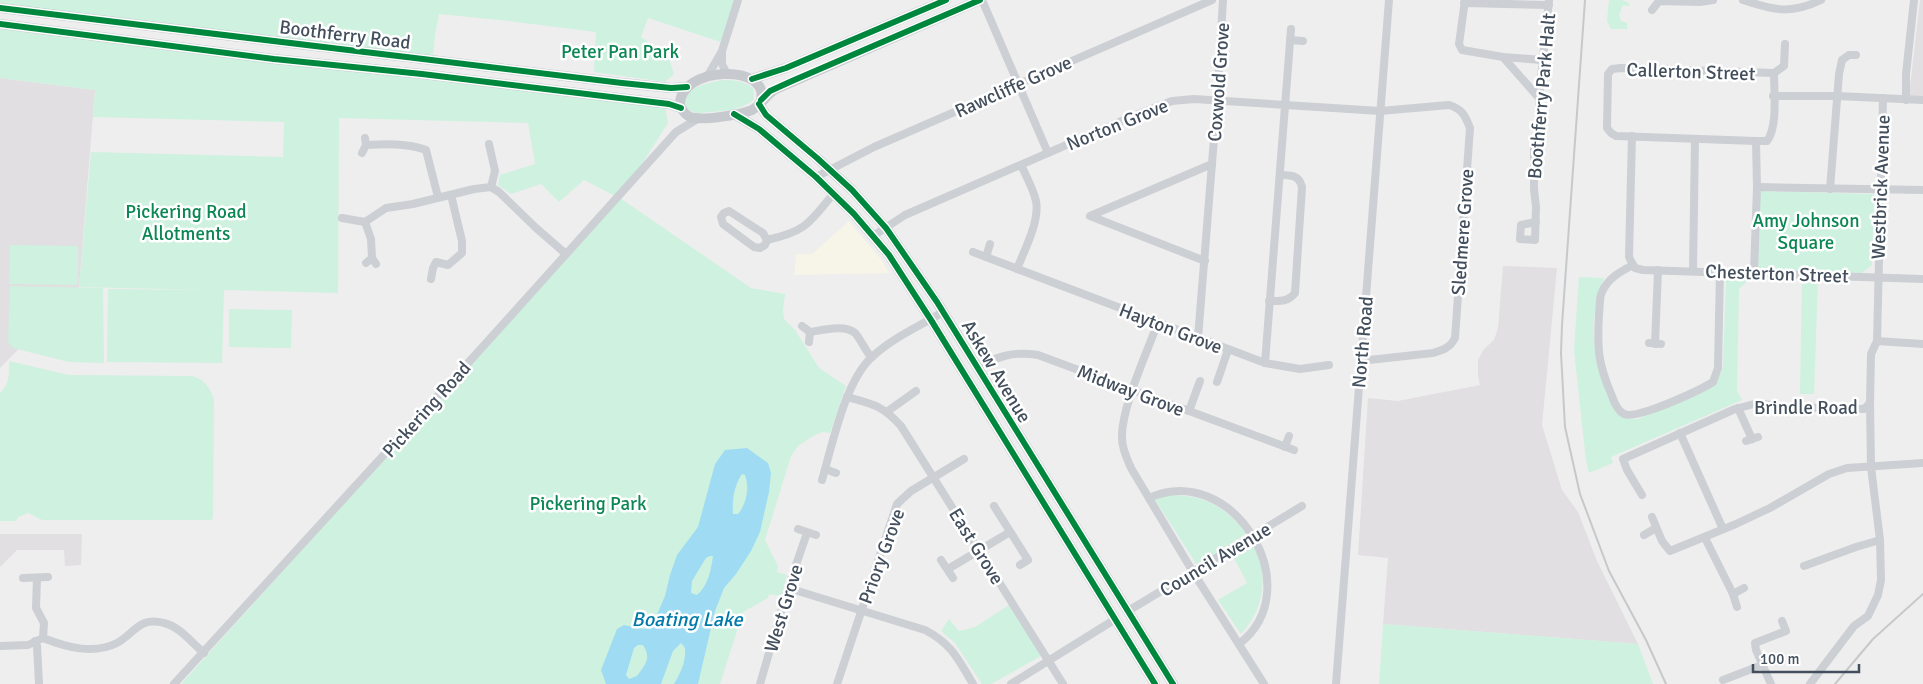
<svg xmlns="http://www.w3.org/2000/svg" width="1923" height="684" viewBox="0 0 1923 684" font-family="Signika,sans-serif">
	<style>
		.commercial { fill: #f7f4e8 }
		.education { fill: #e1dfe1 }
		.green { fill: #cff1df }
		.water { fill: #9fdcf4; fill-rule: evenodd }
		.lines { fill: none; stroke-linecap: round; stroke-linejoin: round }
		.minor { stroke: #cccfd3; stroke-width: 8 }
		.major { stroke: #c6cacf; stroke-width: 10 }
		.rail { stroke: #c6c8ca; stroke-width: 2 }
		.cycleway-casing { stroke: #fff; stroke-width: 9 }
		.cycleway { stroke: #00873e; stroke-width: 6 }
		.labels { text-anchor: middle; stroke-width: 5; stroke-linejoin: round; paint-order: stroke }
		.street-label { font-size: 19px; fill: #434f5d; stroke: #fff }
		.park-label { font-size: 19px; fill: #0b8753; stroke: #fff }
		.water-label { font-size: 20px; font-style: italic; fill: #017aab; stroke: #fff }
	</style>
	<rect width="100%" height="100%" fill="#efeeee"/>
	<polygon class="commercial" points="849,221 881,259 889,273 794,275 796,254 812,254"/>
	<g class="education">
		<polygon points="1920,0 1923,0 1923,97 1909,96"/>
		<polygon points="0,78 95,90 79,287 0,368"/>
		<polygon points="1503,266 1557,268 1542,425 1562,490 1578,512 1597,561 1638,644 1383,624 1388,558 1358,555 1368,398 1398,401 1480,385 1478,376 1478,360 1484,349 1494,340 1498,328"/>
		<polygon points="0,534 82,534 81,565 65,566 64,550 17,550 0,567"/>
	</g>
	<g class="green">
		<polygon points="0,0 736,0 724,43 648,18 641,37 668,56 674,74 665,82 594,72 596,32 499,20 439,14 435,35 433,57 0,4"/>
		<polygon points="1609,0 1622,0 1629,3 1629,6 1623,5 1619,15 1621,21 1627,23 1627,29 1611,29 1607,21"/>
		<polygon points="0,29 665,108 668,123 620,198 751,288 785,294 783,310 784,319 795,330 819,368 846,386 830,433 822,432 813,436 798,446 791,456 765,540 778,566 777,572 787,575 781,596 769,594 768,598 743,612 720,684 181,684 619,198 584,180 559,202 541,184 511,194 498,185 500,175 535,164 528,123 339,118 338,293 224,290 222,363 107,362 108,289 205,290 79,287 91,152 283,157 284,122 93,117 95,90 0,78"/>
		<path d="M723 80C734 80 744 81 753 88L754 99C741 112 716 111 698 113 685 112 681 100 691 91 700 84 712 82 723 80Z"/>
		<polygon points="1762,191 1874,194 1872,265 1862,273 1801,271 1761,271 1757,267 1760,193"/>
		<polygon points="10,245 78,246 78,285 9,284"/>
		<path d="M1579 277 1604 278C1588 314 1592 360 1608 395 1611 401 1613 409 1617 413 1622 419 1631 419 1638 419L1715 384 1721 373 1723 366 1726 281 1729 277 1749 279 1739 289 1737 391 1742 400 1611 457 1613 463 1589 473 1586 461 1574 350Z"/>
		<polygon points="1802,279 1818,280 1814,394 1800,394"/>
		<polygon points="10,286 103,288 104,363 69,362 13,348 8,342"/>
		<polygon points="229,309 292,310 291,348 229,347"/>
		<path d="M9 361 69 375 192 376C205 379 210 388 214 400L213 517 212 520H42L28 513 18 517 16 521H0V393C10 383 9 374 9 361Z"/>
		<path d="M1173 495C1209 496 1224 508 1247 533L1197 565 1154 498Z"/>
		<path d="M1255 544C1268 577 1265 608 1241 634L1218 600 1247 583 1234 558Z"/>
		<polygon points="1009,605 1041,656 991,684 982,684 955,643 941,631 949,619 959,631 975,627"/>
		<polygon points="1383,624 1638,644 1653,684 1379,684"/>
	</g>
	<path class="water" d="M747 448 768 463 771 473 769 492 760 532 751 551 736 574 724 588 715 611 698 684H674C681 672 686 662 685 648L681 643 673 651 661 684H606L601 670 617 629 624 625 644 629 652 626 665 596 670 575 677 555 698 527 715 464 725 450ZM742 474 745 475C750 488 746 505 738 514H733C732 500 734 486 742 474ZM710 556H713C711 570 708 586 697 595L691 593 692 581 706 558ZM638 645H643C652 659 645 665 637 676L629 679 626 675 634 648Z"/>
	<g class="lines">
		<g class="minor">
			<polyline points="982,0 1048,153"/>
			<polyline points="1465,0 1459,44 1462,50 1503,57 1542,60"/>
			<path d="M1743 0C1773 10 1790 15 1821 0"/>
			<polyline points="1464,3 1549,5"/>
			<polyline points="1652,10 1659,1 1700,2 1713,0"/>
			<polyline points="1290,40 1303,41"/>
			<polyline points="722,53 722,64 727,74"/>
			<polyline points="1503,57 1539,98"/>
			<polyline points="707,77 722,51 738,0"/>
			<polyline points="1773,96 1837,96 1923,100"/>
			<polyline points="1906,100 1906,74 1914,0"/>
			<polyline points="1632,136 1629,257 1633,265"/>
			<polyline points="1756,141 1616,136 1611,133 1607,128 1608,74 1612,69 1621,68 1774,73 1784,66 1785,44"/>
			<polyline points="489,144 495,171 491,187"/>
			<path d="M366 145C386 144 407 143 426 150L438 197"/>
			<polyline points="362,153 366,145 365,138"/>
			<polyline points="816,177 874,147 1212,0"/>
			<path d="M1757 187 1756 141H1767C1778 127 1774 91 1774 73"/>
			<polyline points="1830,189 1839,74 1842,60 1849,55 1856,55"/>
			<polygon points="729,211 763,233 767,240 765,245 760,248 754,247 723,224 721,217 724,213"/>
			<polyline points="342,218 365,222 386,208 413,204 474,189 491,187 499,192 535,227 566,254"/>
			<polyline points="365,222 371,239 372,258"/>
			<polyline points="1536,222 1521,225 1520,239 1535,240 1536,207 1534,189 1534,146 1540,136 1539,98 1549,0"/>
			<path d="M873 236 905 215 1133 116 1172 101 1194 99 1380 111 1449 105C1462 109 1465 115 1470 128L1455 338C1450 348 1443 350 1433 353L1360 361"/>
			<path d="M767 240C807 231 809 223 834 193"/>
			<polyline points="973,252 1265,363 1300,369 1329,365"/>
			<polyline points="986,257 990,244"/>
			<polyline points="1205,261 1090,216 1212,164"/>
			<polyline points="366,263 372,258 376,264"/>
			<path d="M1633 265C1620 272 1608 278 1602 292 1599 298 1600 307 1599 314 1597 349 1598 364 1612 396 1614 402 1618 411 1624 414 1637 420 1700 390 1713 382L1718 368 1720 271"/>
			<polyline points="1633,265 1635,268 1643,270 1923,279"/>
			<path d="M1017 269C1024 251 1040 221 1036 201 1033 188 1026 176 1021 165"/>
			<polyline points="1693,271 1695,139"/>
			<polyline points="1754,272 1757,187 1923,190"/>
			<polyline points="431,279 433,268 436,262 448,265 462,253 462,241 451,195"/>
			<path d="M1269 301C1280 301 1288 302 1295 293L1302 187C1299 175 1291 175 1280 175"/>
			<path d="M1158 322C1147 353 1121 408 1122 438 1122 449 1127 459 1131 468L1193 572 1264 684"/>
			<polyline points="802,326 810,332 809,342"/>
			<path d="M810 332C823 330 845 324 855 333 860 338 865 350 871 357"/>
			<polyline points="1198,338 1217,101 1223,0"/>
			<polyline points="1877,341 1923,344"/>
			<polyline points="1649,343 1661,344"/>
			<polyline points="1655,344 1658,270"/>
			<polyline points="1265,363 1291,29"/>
			<path d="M977 368C997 356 1015 351 1038 355L1294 450"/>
			<polyline points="1217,382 1228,350"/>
			<path d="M847 397C873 404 882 405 901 426L1063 684"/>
			<polyline points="1738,408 1752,439"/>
			<polyline points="888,411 916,391"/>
			<polyline points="1189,411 1200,381"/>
			<polyline points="1680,433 1723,529"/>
			<polyline points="1746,441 1758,437"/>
			<polyline points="1285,447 1289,436"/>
			<polyline points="825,469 836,473"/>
			<path d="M822 480C832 446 845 381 872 357 892 338 920 326 943 312"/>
			<polyline points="1642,495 1627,470 1623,459 1735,409 1758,403 1783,407 1864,409 1870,403 1871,354 1877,341 1883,98"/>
			<path d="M1149 498C1233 460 1311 589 1239 644"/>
			<polyline points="994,506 1028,560 1020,565"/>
			<polyline points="1652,517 1662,541 1670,551 1736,524 1770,508 1829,474 1847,468 1923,463"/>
			<polyline points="798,529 816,535"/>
			<polyline points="1644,535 1656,528"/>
			<polyline points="1705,538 1733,594 1737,607"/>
			<polyline points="941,560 953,578"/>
			<polyline points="1804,566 1856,547 1880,540"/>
			<polyline points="948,569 1010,532"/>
			<polyline points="23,578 48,577"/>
			<polyline points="37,578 36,608 44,623 43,638"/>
			<path d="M788 588 925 630C952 644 958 659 973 684"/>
			<polyline points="1733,594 1744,588"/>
			<polyline points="1128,611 1302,506"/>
			<polyline points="35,641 37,646 39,684"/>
			<path d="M0 646 28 645 43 638C66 647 93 655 117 643 134 634 139 616 164 623 179 626 192 643 204 653"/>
			<polyline points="1723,680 1762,665"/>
			<polyline points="174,684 478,352 676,132 699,118"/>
			<polyline points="760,684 788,588 807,533"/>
			<polyline points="837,684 897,504 911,491 964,459"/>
			<polyline points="1011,684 1114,620"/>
			<polyline points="1336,684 1389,0"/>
			<polyline points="1771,684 1756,650 1755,643 1786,631 1782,621"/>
			<polyline points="1810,684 1854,626 1868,616 1878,595 1881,580 1880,540 1871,467 1870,403"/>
		</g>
		<g class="major">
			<polyline points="0,8 622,83 671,88 687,87"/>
			<polyline points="0,24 274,59 422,74 669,104 681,108"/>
			<polyline points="752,79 786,68 946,0"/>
			<path d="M761 100C770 63 679 66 680 105 682 110 684 114 690 117 701 121 741 115 752 110 762 105 766 94 776 89L980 0"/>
			<polyline points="759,104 766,115 817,158 852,190 886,228 937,302 1173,684"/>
			<polyline points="734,114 759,129 816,177 854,214 889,255 931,320 1155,684"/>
		</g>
		<g class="rail">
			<polyline points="1585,0 1562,325 1561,353 1565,427 1580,494 1609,571 1646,640 1666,684"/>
			<polyline points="1835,684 1873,639 1923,594"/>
		</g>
		<defs>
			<g id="cycleway">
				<polyline points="0,8 622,83 671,88 687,87"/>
				<polyline points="0,24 274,59 422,74 669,104 681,108"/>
				<polyline points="752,79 786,68 946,0"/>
				<polyline points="761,100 770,91 792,81 980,0"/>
				<polyline points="759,104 766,115 817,158 852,190 886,228 937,302 1173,684"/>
				<polyline points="734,114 759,129 816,177 854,214 889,255 931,320 1155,684"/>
			</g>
		</defs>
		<use href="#cycleway" class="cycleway-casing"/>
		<use href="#cycleway" class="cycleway"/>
	</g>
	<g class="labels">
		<g class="street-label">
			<text transform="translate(345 34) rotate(7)" y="7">Boothferry Road</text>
			<text transform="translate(1691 71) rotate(2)" y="7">Callerton Street</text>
			<text transform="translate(1218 82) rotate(-86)" y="7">Coxwold Grove</text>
			<text transform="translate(1013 86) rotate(-24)" y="7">Rawcliffe Grove</text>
			<text transform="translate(1541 96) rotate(-85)" y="7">Boothferry Park Halt</text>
			<text transform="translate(1117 124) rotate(-22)" y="7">Norton Grove</text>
			<text transform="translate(1880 187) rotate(-88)" y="7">Westbrick Avenue</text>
			<text transform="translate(1462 232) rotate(-86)" y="7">Sledmere Grove</text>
			<text transform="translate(1777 273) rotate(2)" y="7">Chesterton Street</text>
			<text transform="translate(1171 328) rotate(21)" y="7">Hayton Grove</text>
			<text transform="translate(1362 342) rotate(-85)" y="7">North Road</text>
			<text transform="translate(997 371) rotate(59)" y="7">Askew Avenue</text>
			<text transform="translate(1131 390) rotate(21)" y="7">Midway Grove</text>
			<text x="1806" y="414">Brindle Road</text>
			<text transform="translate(426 409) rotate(-48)" y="7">Pickering Road</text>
			<text transform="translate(977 546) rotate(58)" y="7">East Grove</text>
			<text transform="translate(881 556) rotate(-70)" y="7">Priory Grove</text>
			<text transform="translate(1215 559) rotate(-31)" y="7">Council Avenue</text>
			<text transform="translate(783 608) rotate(-73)" y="7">West Grove</text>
		</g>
		<g class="park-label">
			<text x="620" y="58">Peter Pan Park</text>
			<text x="186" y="218">Pickering Road<tspan x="186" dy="22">Allotments</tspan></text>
			<text x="1806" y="227">Amy Johnson<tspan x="1806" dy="22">Square</tspan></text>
			<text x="588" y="510">Pickering Park</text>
		</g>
		<g class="water-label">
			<text x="687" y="626">Boating Lake</text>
		</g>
	</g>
	<path d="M1753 664v8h106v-8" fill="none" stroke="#434f5d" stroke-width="2.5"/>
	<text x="1760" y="664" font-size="15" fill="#434f5d" stroke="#ffffff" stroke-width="4" paint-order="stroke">100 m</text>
</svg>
